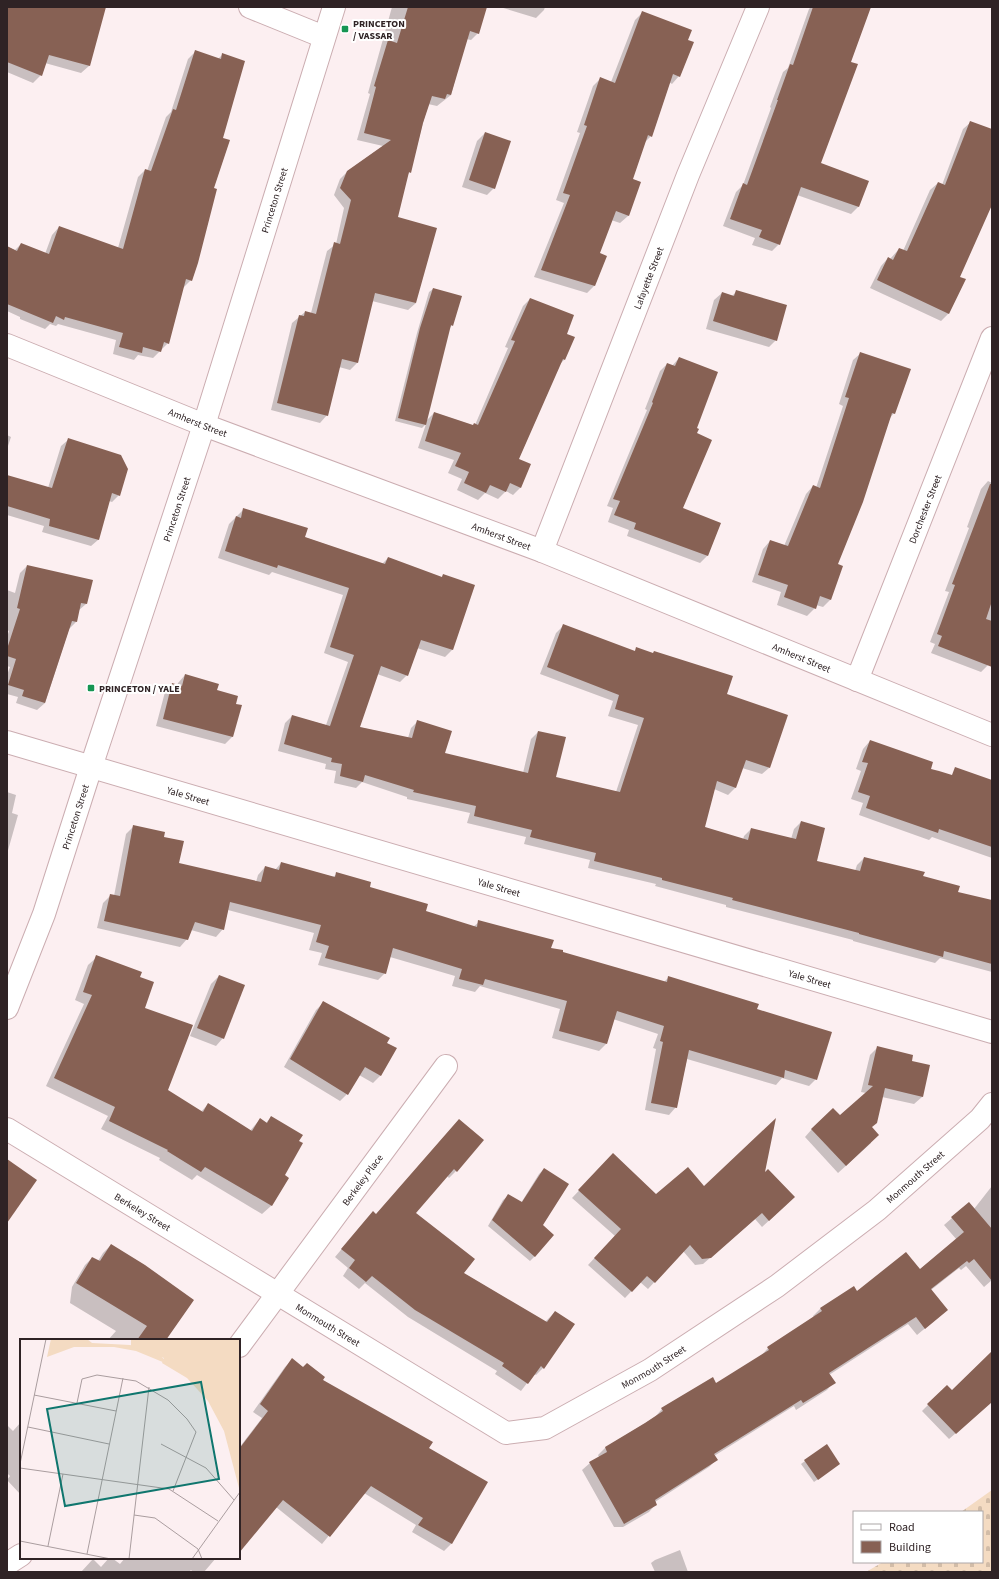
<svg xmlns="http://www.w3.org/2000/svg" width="999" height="1579" viewBox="0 0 999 1579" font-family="'Source Sans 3',sans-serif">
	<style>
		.cemetery { fill: url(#cemetery-stones) }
		.shadow { fill: #0003 }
		.building { fill: #876154 }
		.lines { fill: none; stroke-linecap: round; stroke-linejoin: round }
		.street-casing { stroke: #cbadb1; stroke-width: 24 }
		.street { stroke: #fff; stroke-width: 22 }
		.poi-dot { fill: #169553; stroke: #fff; stroke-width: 1.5 }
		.labels { text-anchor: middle; stroke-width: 4; stroke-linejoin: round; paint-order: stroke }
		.poi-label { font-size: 10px; font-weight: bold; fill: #2f2325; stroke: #fff; text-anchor: start }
		.street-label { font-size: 10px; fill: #2f2325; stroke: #fff }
		.inset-road { fill: none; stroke: #aa9d9f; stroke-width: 1 }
		.view { fill: #0f766e; fill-opacity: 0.15; stroke: #0f766e; stroke-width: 2 }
		.inset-edge { fill: none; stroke: #2f2325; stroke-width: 2 }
	</style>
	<defs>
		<pattern id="cemetery-stones" width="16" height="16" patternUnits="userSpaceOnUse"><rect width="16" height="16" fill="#f4dbc2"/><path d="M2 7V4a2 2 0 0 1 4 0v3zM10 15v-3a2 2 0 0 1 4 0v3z" fill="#d2bca7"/></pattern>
	</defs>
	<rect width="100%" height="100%" fill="#fceff1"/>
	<polygon class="cemetery" points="992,1490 992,1572 866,1572 883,1562 982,1562 982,1512 961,1512"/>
	<g class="shadow">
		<polygon points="7,7 104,8 89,66 81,73 45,63 41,75 33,83 7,72"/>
		<polygon points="392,7 486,7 478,33 471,40 466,39 451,95 437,106 428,104 410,172 407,175 397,218 416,303 408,310 372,301 357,363 350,370 339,367 327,415 320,423 271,410 292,323 305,312 311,313 327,251 336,244 344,208 334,195 340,179 348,171 383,146 357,140 370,94 368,93"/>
		<polygon points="500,7 545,7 544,10 536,18"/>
		<polygon points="811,7 869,7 850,63 820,164 867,181 858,207 851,214 797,195 779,244 772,251 752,245 755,238 723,226 736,192 743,185 771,108 770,107 783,72 788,68 809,9"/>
		<polygon points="642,13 679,76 672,84 669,82 651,136 645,142 632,179 640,182 628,216 620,223 611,220 598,254 594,286 587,293 534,277 564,203 556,200 580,133 577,132 593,86 600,79 611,82 635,20"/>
		<polygon points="195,52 218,59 222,55 221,138 213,189 191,280 183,288 168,343 153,358 138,355 134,360 113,354 116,340 58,324 56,326 50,324 45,329 20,319 20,317 7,311 7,247 15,250 21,244 45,254 52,235 59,227 118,248 138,177 145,170 147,171 166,117 171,112 188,59"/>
		<polygon points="971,122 992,130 992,202 958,277 964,280 948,314 941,321 870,288 881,266 888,258 890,259 899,249 903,251 930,190 938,183 942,185 963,129"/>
		<polygon points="485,133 494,188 487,195 462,187 477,141"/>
		<polygon points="433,289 452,325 449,329 426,421 434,413 473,426 475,425 508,348 505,347 523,306 530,299 566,335 573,338 564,360 560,364 518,460 530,465 520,488 513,495 506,491 498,499 485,493 478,500 457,490 462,479 448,473 454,460 418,448 426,424 422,428 395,421 417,333 429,292"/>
		<polygon points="737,291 776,340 769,347 706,329 714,300 722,293 732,296"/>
		<polygon points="861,353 894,413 890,418 836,564 830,600 823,607 816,605 815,608 807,616 777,605 781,592 752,582 763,549 770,541 784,546 806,494 813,486 816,488 843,406 839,404 853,360"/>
		<polygon points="679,358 696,428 682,509 720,524 707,556 700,563 627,536 629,530 608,522 613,508 607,506 647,410 645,409 660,371 667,364 672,366"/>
		<polygon points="7,435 11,437 7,449"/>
		<polygon points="68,440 119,495 112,502 109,501 98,540 91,546 42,532 44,526 7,515 7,476 48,488 61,446"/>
		<polygon points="988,481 992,483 992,656 988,665 981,672 931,653 935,644 930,642 949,592 945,591 969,528 967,527 981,489"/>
		<polygon points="244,509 304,537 382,564 388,558 441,578 443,575 474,586 452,650 445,657 417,648 407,675 400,682 377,674 359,727 408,738 411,728 418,721 443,754 523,773 531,739 538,732 555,778 616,792 638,725 608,716 613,701 540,674 556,633 563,626 634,652 637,648 725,694 769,768 762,774 742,768 735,788 728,795 714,789 704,827 743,840 744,836 751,829 791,839 794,829 801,822 815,861 855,871 857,865 864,858 922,877 957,892 992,918 992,972 940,958 935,963 853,941 853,940 726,907 726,905 655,886 656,884 588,868 590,860 524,844 526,837 467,823 470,813 407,799 407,797 362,782 356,788 334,783 336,771 325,769 326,764 278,751 285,723 292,716 326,725 348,662 324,653 343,595 272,572 269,575 218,558 229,524"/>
		<polygon points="27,566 91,581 86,604 78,611 76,622 69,629 45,703 37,710 16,703 18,697 7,694 7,675 10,667 7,666 7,637 9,631 7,630 7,590 15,593 20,573"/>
		<polygon points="185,675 216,691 235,705 240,706 232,737 225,744 156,726 165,692 172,684 177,686 178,683"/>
		<polygon points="870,741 930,769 992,789 992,858 932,837 929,840 859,815 863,803 851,799 861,771 856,769 863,749"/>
		<polygon points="7,792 16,795 12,813 18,815 7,854"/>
		<polygon points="134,826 162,838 178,864 256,882 258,875 265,867 275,870 281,863 333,877 337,874 425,912 473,927 479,922 562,953 664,982 668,978 756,1010 816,1079 809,1086 782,1078 776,1085 687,1059 676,1107 669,1115 645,1110 656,1049 653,1048 658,1034 613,1019 606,1044 599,1051 552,1038 560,1009 480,986 475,992 452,986 455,976 390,957 385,973 378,980 318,965 322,953 309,950 314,933 228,910 223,929 216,937 191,930 187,939 180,947 97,928 103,903 110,896 114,896 126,834"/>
		<polygon points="97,957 139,978 144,1008 167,1091 201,1112 208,1104 250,1131 260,1119 266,1123 271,1117 283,1175 287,1178 271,1206 262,1214 197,1175 192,1180 159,1160 160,1158 101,1129 108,1116 46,1086 84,1004 75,1000 88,965"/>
		<polygon points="219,976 223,1038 216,1046 190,1036 211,984"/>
		<polygon points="323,1003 386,1043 381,1075 373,1083 359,1075 347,1094 340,1101 284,1067 316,1010"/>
		<polygon points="878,1047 911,1062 929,1066 922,1097 914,1104 882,1097 871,1127 871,1143 838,1173 805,1137 812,1129 840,1116 866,1093 861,1092 870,1055"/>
		<polygon points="459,1120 456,1171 449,1178 447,1176 414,1213 463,1273 545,1322 555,1312 543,1368 536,1375 534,1374 521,1391 495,1374 497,1371 408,1317 365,1283 359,1289 343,1276 348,1268 335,1257 366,1220 376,1215"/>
		<polygon points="607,1161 656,1195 704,1187 787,1204 762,1227 755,1219 703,1264 695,1265 683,1251 648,1289 640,1282 625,1298 588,1265 615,1236 572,1198"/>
		<polygon points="544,1169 541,1225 535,1256 530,1261 488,1226 503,1200 509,1195 521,1203 539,1174"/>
		<polygon points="992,1186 992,1280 984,1287 966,1266 961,1270 959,1268 931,1290 947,1310 917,1335 908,1324 829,1375 834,1382 827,1390 796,1410 794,1406 714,1456 716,1460 709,1467 655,1502 656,1504 649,1512 623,1527 614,1527 582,1470 590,1463 599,1457 598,1455 605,1448 655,1417 662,1409 716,1384 761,1356 768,1348 814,1318 813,1316 820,1309 857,1292 919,1270 957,1240 944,1225 952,1218 974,1209"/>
		<polygon points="111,1245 165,1340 108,1340 116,1331 70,1303 72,1287 85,1265 92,1258 98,1261 103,1253"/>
		<polygon points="992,1355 992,1402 949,1439 922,1411 947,1386 952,1392"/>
		<polygon points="292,1360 428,1448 486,1482 451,1544 444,1551 412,1532 416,1525 364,1493 322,1544 276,1507 239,1542 239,1448 262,1418 253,1412 285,1367"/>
		<polygon points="21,1422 21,1495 7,1480 10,1476 7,1473 7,1425 13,1431"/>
		<polygon points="805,1461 839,1464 814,1482 801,1464"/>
		<polygon points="680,1550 688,1572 655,1572 651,1563 655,1560"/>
		<polygon points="109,1558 112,1558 120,1564 125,1558 216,1558 204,1572 193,1572 191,1570 189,1572 81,1572 93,1559 101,1567"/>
	</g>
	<g class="building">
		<polygon points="7,7 106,7 90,66 49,55 42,76 7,62"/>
		<polygon points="408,7 487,7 479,34 470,31 451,95 447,94 445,99 432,96 423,123 411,173 409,172 398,217 437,228 416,303 375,293 358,363 342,359 328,416 277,403 299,315 304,316 305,311 316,314 334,242 340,244 351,200 340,188 347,171 391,140 364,133 376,87 374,86 388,40 397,43"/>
		<polygon points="813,7 871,7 851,62 858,64 821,163 869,181 859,207 801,187 780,245 759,237 762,230 730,219 743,183 747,185 778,100 777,100 790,64 793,65"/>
		<polygon points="642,11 692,30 688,40 694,42 680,77 673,74 652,137 648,135 633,179 641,182 629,216 616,211 600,253 607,256 595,286 541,270 570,195 563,193 587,126 584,125 600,77 615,83"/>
		<polygon points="195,50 221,59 222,53 245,61 223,138 230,140 214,188 217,189 198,263 192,281 186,279 169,344 164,342 161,352 143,347 142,353 119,347 123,333 65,317 64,320 56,316 53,323 7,304 7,246 17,251 21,243 49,254 59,226 123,249 145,169 151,171 173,109 176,110"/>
		<polygon points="970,121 992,129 992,205 960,277 966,279 949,314 877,280 888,257 893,260 899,248 907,251 938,182 945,185"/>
		<polygon points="485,132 511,141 495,189 469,180"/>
		<polygon points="433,288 462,296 453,326 451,325 426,425 398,418 420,328"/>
		<polygon points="736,290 787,305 777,341 713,321 722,292 734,296"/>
		<polygon points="530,298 574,315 567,334 575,337 565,360 563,359 519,459 531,464 521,488 510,483 506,492 490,485 486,493 464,483 469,472 455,466 461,453 425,441 434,412 473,425 474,423 478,425 515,341 511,340"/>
		<polygon points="860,352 911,369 895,414 892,413 863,502 838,564 843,566 831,600 820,596 816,609 784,597 788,585 758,575 770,540 788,546 813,485 820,488 849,398 845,397"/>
		<polygon points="679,357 718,372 697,428 699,429 697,433 712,440 683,508 721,523 708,556 634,529 636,523 614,515 620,501 613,499 653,403 652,402 667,363 675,366"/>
		<polygon points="68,438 121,455 128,469 120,496 112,493 99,540 49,526 50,519 7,506 7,475 52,488"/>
		<polygon points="990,484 992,484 992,601 986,619 992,621 992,667 938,646 942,636 937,634 955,585 952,584"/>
		<polygon points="243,508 308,528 305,537 385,564 388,557 442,577 443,574 475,585 453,650 421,640 408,676 381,666 360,727 412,738 417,720 452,731 445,753 528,773 538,731 566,737 556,777 620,792 644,718 615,709 619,695 547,667 563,624 635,651 636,647 653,653 654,651 733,676 727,694 788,715 770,768 746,760 736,788 717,781 705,827 748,840 751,828 796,839 801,821 825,828 817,861 860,871 864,857 925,872 923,876 960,886 958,892 992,900 992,964 944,951 943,957 859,934 859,933 732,900 733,898 662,880 662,878 594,861 596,853 530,837 532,830 474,816 476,806 413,792 414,790 365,775 363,782 340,776 342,764 331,762 332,758 284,744 292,715 330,726 354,655 330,647 349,588 278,565 277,568 225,551 236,516 241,518"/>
		<polygon points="27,565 93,580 87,604 81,603 77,622 72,621 45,703 22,696 24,690 8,685 16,659 7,656 7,649 20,609 17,608"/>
		<polygon points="185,674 219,684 217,690 238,696 236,704 242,705 233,737 163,719 172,683 182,686"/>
		<polygon points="870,740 933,762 931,769 939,771 952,775 955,767 992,780 992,847 939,829 938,833 866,808 870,796 858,792 868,763 862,762"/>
		<polygon points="133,825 165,832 164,837 184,841 179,863 261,882 265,866 279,870 281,862 335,877 336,872 371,882 370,887 428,904 426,911 477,927 478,920 554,940 551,948 563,950 563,952 667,982 668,976 759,1004 757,1009 832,1032 817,1080 785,1070 784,1078 689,1050 677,1108 651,1103 663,1042 660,1041 664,1026 617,1011 607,1044 559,1031 567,1001 485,979 483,985 459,979 462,969 393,948 386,974 325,958 329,946 316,942 321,925 230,902 224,930 195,922 188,940 104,921 110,894 120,896"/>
		<polygon points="96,955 142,972 140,977 154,982 145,1008 193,1025 168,1090 203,1112 208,1103 252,1131 260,1118 267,1123 271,1116 303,1135 299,1141 303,1143 285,1175 289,1178 272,1206 205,1167 201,1172 167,1151 168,1150 109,1121 115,1107 54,1078 92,995 83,992"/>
		<polygon points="219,975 245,985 224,1039 197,1028"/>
		<polygon points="323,1001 390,1038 387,1043 397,1048 381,1076 365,1067 348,1095 290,1059"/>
		<polygon points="877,1046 913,1055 912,1061 930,1065 923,1097 885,1088 877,1123 872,1127 879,1135 846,1166 811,1129 833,1108 840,1115 873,1086 868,1085"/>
		<polygon points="776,1118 765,1172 768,1169 795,1197 769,1221 762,1213 711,1258 702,1259 690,1245 655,1283 647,1276 632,1292 594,1258 621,1229 578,1190 613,1153 656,1194 688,1167 704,1186"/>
		<polygon points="459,1119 484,1140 457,1172 454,1169 416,1213 475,1259 464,1273 547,1322 555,1311 575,1324 544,1369 541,1366 528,1384 502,1366 504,1363 415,1310 372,1276 366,1282 349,1268 355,1260 341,1249 373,1211 376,1214"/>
		<polygon points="7,1159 37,1180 7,1223"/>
		<polygon points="544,1168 569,1184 543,1225 554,1235 535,1257 492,1220 508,1194 522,1202"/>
		<polygon points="969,1202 992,1229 992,1281 974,1259 969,1263 967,1261 931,1289 948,1310 925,1329 916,1317 829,1373 836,1383 803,1403 801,1400 714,1454 718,1460 655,1500 657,1505 624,1524 589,1462 607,1452 605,1447 645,1423 663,1411 661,1408 713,1377 716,1383 769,1350 767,1347 822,1311 820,1308 854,1286 857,1291 906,1252 920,1269 964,1232 951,1217"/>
		<polygon points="111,1244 145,1265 194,1300 166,1340 137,1340 147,1326 76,1283 92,1257 100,1261"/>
		<polygon points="992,1351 992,1402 956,1434 927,1404 947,1385 952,1390"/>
		<polygon points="292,1358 303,1367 307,1363 325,1377 323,1380 433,1442 429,1448 488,1482 452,1544 418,1525 423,1518 371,1486 330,1537 283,1500 239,1553 239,1449 268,1411 260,1404"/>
		<polygon points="827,1444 840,1464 818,1480 804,1460"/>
	</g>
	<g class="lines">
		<defs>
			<g id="street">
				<polyline points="250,7 324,37"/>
				<path id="s1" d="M7 345 204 425 542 551 992 735"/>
				<path id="s2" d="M542 551 688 175 758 7"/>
				<path id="s3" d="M857 680 992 338"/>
				<path id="s4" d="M7 742 992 1032"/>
				<path id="s5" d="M7 1008 44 914 91 767 204 425 334 7"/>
				<path id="s6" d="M7 1129 506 1433 545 1428 650 1370 777 1286 877 1210 980 1119 992 1104"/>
				<path id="s7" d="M239 1346 446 1066"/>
				<polyline points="7,1564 21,1555"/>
			</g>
		</defs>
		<use href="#street" class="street-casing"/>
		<use href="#street" class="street"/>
	</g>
	<g class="poi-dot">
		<rect x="341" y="25" width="8" height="8" rx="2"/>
		<rect x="87" y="684" width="8" height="8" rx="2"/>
	</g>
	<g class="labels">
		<g class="poi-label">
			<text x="353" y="27">PRINCETON<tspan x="353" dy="12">/ VASSAR</tspan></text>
			<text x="99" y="692">PRINCETON / YALE</text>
		</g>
		<g class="street-label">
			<text dy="4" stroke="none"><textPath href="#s5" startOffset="851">Princeton Street</textPath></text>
			<text dy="4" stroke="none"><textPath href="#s2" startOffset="293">Lafayette Street</textPath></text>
			<text dy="4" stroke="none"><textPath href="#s1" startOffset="206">Amherst Street</textPath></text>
			<text dy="4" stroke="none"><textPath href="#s3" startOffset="184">Dorchester Street</textPath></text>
			<text dy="4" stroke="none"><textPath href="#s5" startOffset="527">Princeton Street</textPath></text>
			<text dy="4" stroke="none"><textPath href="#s1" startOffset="530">Amherst Street</textPath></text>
			<text dy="4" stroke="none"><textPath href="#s1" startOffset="854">Amherst Street</textPath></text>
			<text dy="4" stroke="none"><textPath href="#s4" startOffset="189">Yale Street</textPath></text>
			<text dy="4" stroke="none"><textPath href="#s5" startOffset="203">Princeton Street</textPath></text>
			<text dy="4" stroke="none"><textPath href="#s4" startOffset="513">Yale Street</textPath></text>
			<text dy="4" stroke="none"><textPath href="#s4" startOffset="837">Yale Street</textPath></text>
			<text dy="4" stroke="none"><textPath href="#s6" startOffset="1072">Monmouth Street</textPath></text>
			<text dy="4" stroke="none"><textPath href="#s7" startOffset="207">Berkeley Place</textPath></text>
			<text dy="4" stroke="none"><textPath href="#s6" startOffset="159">Berkeley Street</textPath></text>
			<text dy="4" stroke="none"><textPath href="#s6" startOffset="376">Monmouth Street</textPath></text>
			<text dy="4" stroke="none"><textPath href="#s6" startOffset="748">Monmouth Street</textPath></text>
		</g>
	</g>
	<g transform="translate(20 1339)">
		<rect width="220" height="220" fill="#fceff1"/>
		<path d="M31 0H67L72 4 110 6 121 9 124 1 150 26 116 12 94 8H54L27 18Z" fill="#f4dbc2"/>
		<path d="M111 0H220L219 149 204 92 188 62 167 39 142 24 144 19 111 8Z" fill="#f4dbc2"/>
		<path class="inset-road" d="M14 56 96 72M57 64 62 40 77 36 116 42 148 61 167 80 176 93 153 152M8 88 89 105M141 105 186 129 214 161M0 125 26 0M0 129 149 150 198 182M114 176 135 179 178 210 182 220M0 202 91 220M28 207 43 135M67 215 103 39M109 220 129 48M172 220 220 153"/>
		<path class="view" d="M181 43 199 140 45 167 27 70Z"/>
		<rect width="220" height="220" class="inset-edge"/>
	</g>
	<rect width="999" height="1579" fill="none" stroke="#2f2325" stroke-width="16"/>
	<rect x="853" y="1511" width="130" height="52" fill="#ffffff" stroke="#aca7a8"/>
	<rect x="861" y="1524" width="20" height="6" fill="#ffffff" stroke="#aca7a8"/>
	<text x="889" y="1531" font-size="12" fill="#2f2325">Road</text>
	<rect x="861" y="1541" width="20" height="12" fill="#876154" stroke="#aca7a8"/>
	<text x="889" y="1551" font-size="12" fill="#2f2325">Building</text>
</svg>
